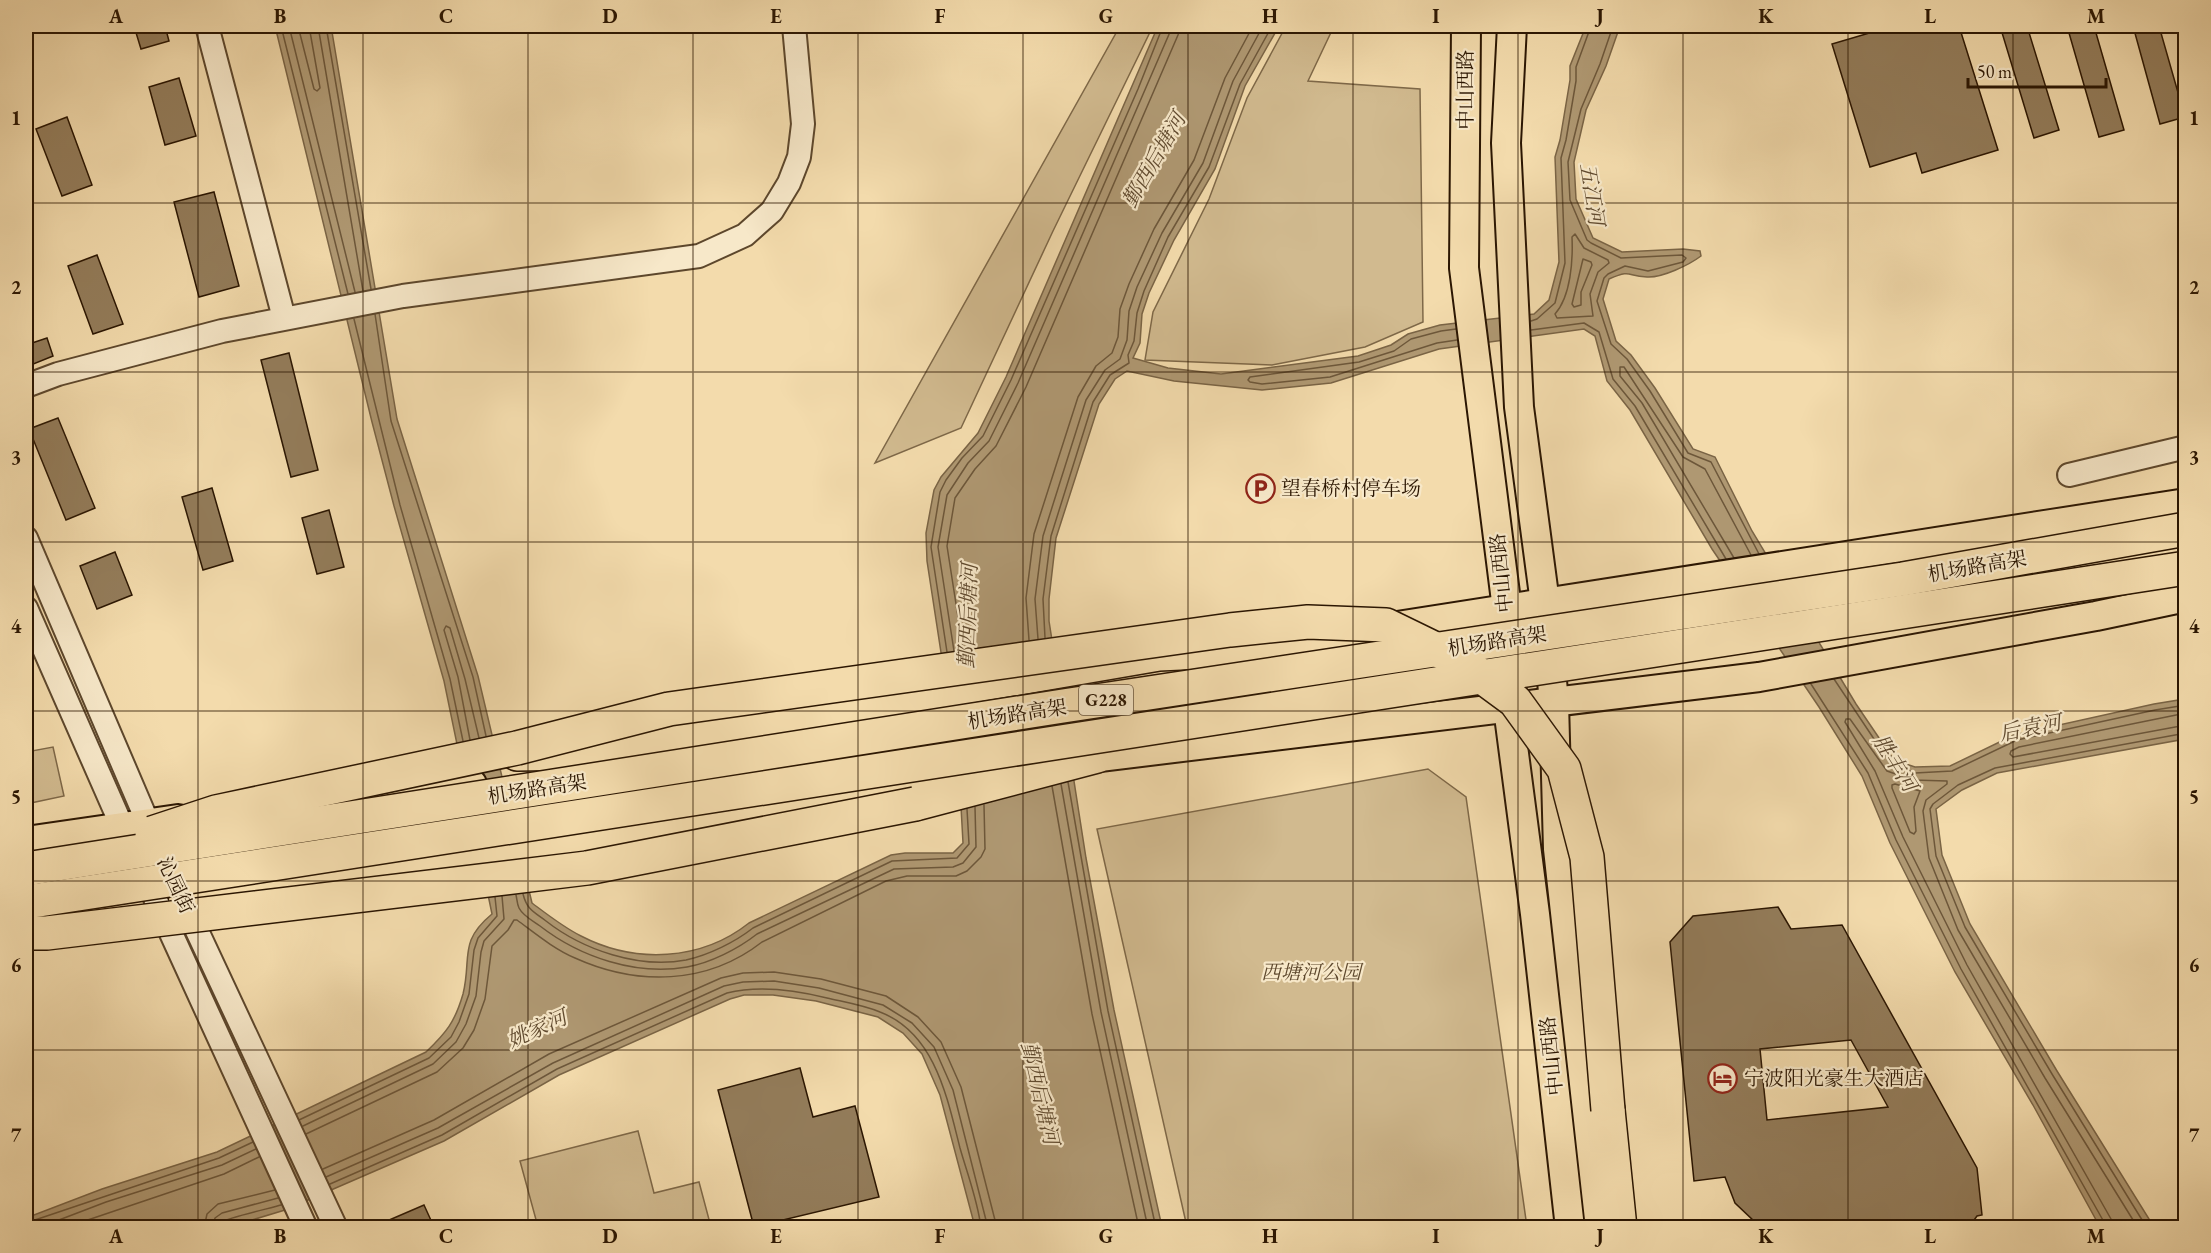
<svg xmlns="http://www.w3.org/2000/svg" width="2211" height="1253" viewBox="0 0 2211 1253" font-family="'EB Garamond','Noto Serif SC',serif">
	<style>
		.green { fill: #d1ba8f; stroke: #7e6848; stroke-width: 1.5 }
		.water { fill: #af9872; stroke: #7a6445; stroke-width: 1.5 }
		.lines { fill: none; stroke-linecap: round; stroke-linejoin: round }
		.shore { stroke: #6d573a; stroke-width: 1.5 }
		.building { fill: #937c5a; stroke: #2b1602; stroke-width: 1.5; fill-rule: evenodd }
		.minor-casing { stroke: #5d472c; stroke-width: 26 }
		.major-casing { stroke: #2b1602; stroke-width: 32 }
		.highway-casing { stroke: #2b1602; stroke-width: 36 }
		.minor { stroke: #f7e8c9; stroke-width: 22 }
		.major { stroke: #f3dbac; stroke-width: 28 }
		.highway { stroke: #f3dbac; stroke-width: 33 }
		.highway-bridge-casing { stroke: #2b1602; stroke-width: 36; stroke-linecap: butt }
		.highway-bridge { stroke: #f3dbac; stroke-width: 33 }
		.grid { fill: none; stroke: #2b1602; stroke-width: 1.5; stroke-opacity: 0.55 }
		.labels { text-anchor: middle; stroke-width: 4.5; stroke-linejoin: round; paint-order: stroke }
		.shield { fill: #f7e8c9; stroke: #68553e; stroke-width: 1.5 }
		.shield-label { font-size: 18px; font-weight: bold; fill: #2b1602 }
		.street-label { font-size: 20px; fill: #2b1602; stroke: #f7e8c9 }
		.poi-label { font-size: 20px; fill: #2b1602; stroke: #f7e8c9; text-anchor: start }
		.park-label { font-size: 20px; font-style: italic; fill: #5d472c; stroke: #f7e8c9 }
		.water-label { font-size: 21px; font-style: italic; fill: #604a2f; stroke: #f7e8c9 }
		.neatline { fill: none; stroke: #2b1602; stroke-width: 2 }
		.grid-label { font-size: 20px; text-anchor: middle; font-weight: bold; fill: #2b1602 }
	</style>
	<rect width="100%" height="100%" fill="#f3dbac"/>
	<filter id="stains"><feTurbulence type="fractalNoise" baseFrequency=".00333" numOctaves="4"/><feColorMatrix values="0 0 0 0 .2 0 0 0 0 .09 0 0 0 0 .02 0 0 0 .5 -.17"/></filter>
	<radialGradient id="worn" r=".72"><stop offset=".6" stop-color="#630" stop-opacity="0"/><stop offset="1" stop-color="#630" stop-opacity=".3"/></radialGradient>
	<g class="green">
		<polygon points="1120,26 1153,26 1053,231 961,428 875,463"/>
		<polygon points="1286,26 1334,26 1308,81 1420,89 1423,322 1365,347 1272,365 1145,360 1153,312 1209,199 1247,98"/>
		<polygon points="53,747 64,796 26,804 26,752"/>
		<polygon points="1428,769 1466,797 1527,1227 1187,1227 1097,829"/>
		<polygon points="638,1131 654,1193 699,1182 711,1227 538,1227 520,1161"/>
	</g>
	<path class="water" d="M275 26H331L397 419 478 676 532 903C548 915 563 927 581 936 635 964 701 961 749 923L891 855 905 853H953L963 843 959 770 927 561 926 533 934 490 941 477 978 433 1006 377 1158 26H1279L1245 86 1215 169 1174 240 1149 293 1142 314 1140 343 1133 358 1168 368 1221 374 1358 356 1391 345 1408 334 1440 325 1534 314 1549 300 1559 262 1555 157 1560 140 1570 80V66L1586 26H1620L1606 66 1586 110 1574 162 1576 199 1593 238 1622 252 1683 249 1700 251 1701 256C1689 265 1662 278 1647 277 1625 276 1633 269 1609 279L1603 299 1616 341 1631 355 1655 388 1693 449 1715 457 1752 531 1856 704 1894 760 1915 767 1950 766 2014 735 2154 704 2185 699V739L1997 773 1962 790 1936 809 1942 855 1970 924 2057 1071 2154 1227H2100L2033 1105 1955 972 1890 843 1862 776 1819 707 1712 549 1630 410 1607 381 1595 336 1584 329 1439 349 1331 383 1262 390 1174 381 1127 371 1115 379 1099 404 1056 538 1049 599V621L1086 858 1114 1010 1162 1227H975L940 1095 922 1054 903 1033 878 1017 816 1001 773 995H744L730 999 559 1075 444 1141 285 1210 242 1223 213 1227 26 1228V1218L102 1189 217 1152 426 1052C446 1033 455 1022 463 994 472 958 458 942 492 914L444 681 394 506 372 422Z"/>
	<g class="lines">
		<g class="shore">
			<polyline points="281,26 348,294"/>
			<polyline points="289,26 355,292"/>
			<polyline points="298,26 314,89 317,91 320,88 309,26"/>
			<polyline points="318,26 363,291"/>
			<polyline points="326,26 371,289"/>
			<polyline points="1613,26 1600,64 1581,109 1568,162 1570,200 1587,240 1591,243 1621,258 1682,255 1686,258 1683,262 1648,271 1625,266 1608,274 1604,278 1597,301 1611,344 1627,359 1650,391 1688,453 1711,462 1759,554"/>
			<path d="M1575 234 1584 248 1608 260 1609 263 1598 272 1590 294 1593 316 1557 318 1555 314C1571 296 1573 260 1572 237Z"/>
			<polygon points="1583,259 1591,262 1592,265 1581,292 1581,305 1574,307 1572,304"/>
			<polyline points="375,314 391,421 473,677 486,736"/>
			<polyline points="354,319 400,505 450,679 463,741"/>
			<polyline points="1531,321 1537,319 1555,303 1565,263 1561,158 1566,140 1576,81 1576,67 1591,26"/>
			<polyline points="1456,329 1441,331 1411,339 1394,351 1359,362 1250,377 1248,380 1250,382 1262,384 1330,377 1437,343 1457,340"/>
			<polyline points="1531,330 1584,323 1599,332 1613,379 1635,406 1726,559"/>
			<polyline points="1734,558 1642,403 1620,376 1620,367 1624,367 1683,457 1705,469 1751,555"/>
			<polyline points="1045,638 1043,599 1051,536 1093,402 1110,375 1129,363 1128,355 1134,341 1137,313 1144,291 1168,237 1209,167 1240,84 1272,26"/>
			<polyline points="1038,639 1035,599 1043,536 1086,400 1105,370 1120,359 1127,340 1129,311 1137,287 1162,233 1203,163 1233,81 1263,26"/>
			<polyline points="1029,640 1026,598 1034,534 1078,397 1096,366 1112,353 1118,337 1120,309 1129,284 1154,229 1194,160 1225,78 1253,26"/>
			<polyline points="963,649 947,546 955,498 975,469 996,446 1026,387 1178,35 1180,26"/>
			<polyline points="954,651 938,547 947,495 968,463 989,441 1018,383 1170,32 1171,26"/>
			<polyline points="947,652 931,547 940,492 946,480 962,458 983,436 1011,380 1138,89 1163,26"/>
			<polyline points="1834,679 1890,763 1915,773 1952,771 2017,740 2155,710 2186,705"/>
			<polyline points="1811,684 1868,773 1896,840 1961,969 2104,1222 2105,1228"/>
			<polyline points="2186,713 2019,747 2011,751 2010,754 2013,757 2186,725"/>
			<polyline points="470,740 458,677 444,630 446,626 450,628 465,679 479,738"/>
			<polyline points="1068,782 1108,1011 1156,1228"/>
			<polyline points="1061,784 1101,1012 1148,1228"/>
			<polygon points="1895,784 1920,791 1914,807 1916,831 1914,834 1910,832 1892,788 1892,785"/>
			<polyline points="1052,786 1092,1014 1139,1228"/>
			<path d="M523 894C527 910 534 912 546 921 583 950 639 969 686 960 709 955 735 942 753 928L892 861 957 858 969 844 967 809"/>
			<path d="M516 895C517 899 517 904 519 908 523 916 533 921 540 926 580 957 636 976 687 967 710 963 738 949 757 934L894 869 953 867 963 863 976 847 975 807"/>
			<polyline points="299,1120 429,1058 451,1037 459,1022 469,994 474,950 478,938 497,916 495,897"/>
			<polyline points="303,1126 433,1064 456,1042 466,1024 476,996 481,952 484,941 504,919 502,896"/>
			<path d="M306 1134 437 1072 463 1048 474 1030 485 999 492 946 508 930 514 920H517C536 934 554 949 575 958 637 986 707 985 762 942L886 881 907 876H956L967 871 981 857 985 849 984 805"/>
			<polyline points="323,1169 434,1120 549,1054 721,978 743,973 774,972 821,979 886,996 918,1017 941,1042 961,1087 997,1228"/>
			<polyline points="326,1177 438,1128 553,1063 724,986 743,982 774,981 819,988 883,1005 912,1023 934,1047 953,1090 988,1228"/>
			<path d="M330 1184 442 1135 557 1069 727 993C759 985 795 990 827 998 844 1002 863 1005 880 1012 935 1033 947 1097 960 1148 967 1173 978 1201 981 1228"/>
			<polyline points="26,1223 219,1158 253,1142"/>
			<polyline points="38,1228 106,1202 222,1165 256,1149"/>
			<polyline points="64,1228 224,1174 259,1157"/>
			<polyline points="204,1228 207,1214 218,1204 275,1190"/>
			<polyline points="213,1228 215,1218 222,1213 278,1198"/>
			<path d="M221 1228 222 1222C227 1218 271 1208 281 1205"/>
			<polyline points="2113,1228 2111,1219 1967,965 1903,837 1875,771 1845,722 1846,719 1850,719 1887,771 1913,780 1947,781 1947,784 1926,800 1923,811 1929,858 1958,930 2045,1078 2138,1228"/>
			<polyline points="2147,1228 2052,1074 1965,927 1936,856 1930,809 1933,804 1958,785 1995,768 2186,733"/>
		</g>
	</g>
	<g class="building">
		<polygon points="134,26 165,26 169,41 141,49"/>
		<polygon points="1893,26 1959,26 1998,150 1922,173 1916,153 1870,167 1832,44"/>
		<polygon points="2000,26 2027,26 2059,130 2034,138"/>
		<polygon points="2067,26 2094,26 2124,130 2099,137"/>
		<polygon points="2133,26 2159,26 2185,117 2160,124"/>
		<polygon points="179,78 196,136 165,145 149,87"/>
		<polygon points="67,117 92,185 62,196 36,129"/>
		<polygon points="214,192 239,286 199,297 174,202"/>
		<polygon points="97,255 123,324 93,334 68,266"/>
		<polygon points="47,338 53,356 26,367 26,345"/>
		<polygon points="289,353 318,470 291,477 261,360"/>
		<polygon points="58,418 95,508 66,520 29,429"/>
		<polygon points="212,488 233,561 203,570 182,497"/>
		<polygon points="329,510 344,567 317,574 302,518"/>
		<polygon points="115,552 132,595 97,609 80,566"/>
		<path d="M1778 907 1791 929 1842 925 1977 1168 1982 1215 1977 1216 1969 1227H1770L1754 1221 1735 1203 1725 1177 1694 1181 1670 942 1693 916ZM1851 1040 1888 1107 1767 1120 1760 1049Z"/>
		<polygon points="800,1068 813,1117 855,1106 879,1197 754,1227 718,1090"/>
		<polygon points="424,1205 434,1227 373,1227"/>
	</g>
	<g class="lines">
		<defs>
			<g id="minor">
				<polyline points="207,26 284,318"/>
				<polyline points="26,386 58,374 222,331 403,296 699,256 745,235 772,211 789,183 799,157 803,124 794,26"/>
				<polyline points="2069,475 2186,447"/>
				<polyline points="26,538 154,837"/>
				<polyline points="26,608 128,840"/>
				<polyline points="143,872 306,1228"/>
				<polyline points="185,905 336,1228"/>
			</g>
			<g id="major">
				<polyline points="1466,26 1464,268 1507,609 1508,708 1535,914 1570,1228"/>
				<polyline points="1512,26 1506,143 1519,407 1545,603 1554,703 1558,849 1600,1228"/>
				<polyline points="1224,653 2186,503"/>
				<polyline points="1075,760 1759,677 2096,616 2186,597"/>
				<polyline points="334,800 472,784"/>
				<polyline points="26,841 178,819"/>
				<polyline points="183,901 548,846 973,776"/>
			</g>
			<g id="highway">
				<polyline points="517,754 580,753 1159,654 1245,650"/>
				<polyline points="915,804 1097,756"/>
				<polyline points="1608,1110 1620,1228"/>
			</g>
		</defs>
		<use href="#minor" class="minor-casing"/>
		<use href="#major" class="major-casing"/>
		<use href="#highway" class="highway-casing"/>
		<use href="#minor" class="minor"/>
		<use href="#major" class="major"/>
		<use href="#highway" class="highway"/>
		<defs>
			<g id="highway-bridge">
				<polyline points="152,833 216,812 517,748 669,709 1230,630 1308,622 1386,625 1462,662 1515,701 1564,769 1587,857 1608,1110"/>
				<polyline points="26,869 1063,706 1903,579 2186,529"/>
				<polyline points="26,902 2186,568"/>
				<polyline points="26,933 47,933 587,868 915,804"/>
			</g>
		</defs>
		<use href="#highway-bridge" class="highway-bridge-casing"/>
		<use href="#highway-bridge" class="highway-bridge"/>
	</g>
	<path class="grid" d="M198 26V1228M363 26V1228M528 26V1228M693 26V1228M858 26V1228M1023 26V1228M1188 26V1228M1353 26V1228M1518 26V1228M1683 26V1228M1848 26V1228M2013 26V1228M26 203H2186M26 372H2186M26 542H2186M26 711H2186M26 881H2186M26 1050H2186"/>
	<defs>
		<symbol id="parking-ring" viewBox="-11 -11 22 22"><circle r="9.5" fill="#f7e8c9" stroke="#8f2418" stroke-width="1.5"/><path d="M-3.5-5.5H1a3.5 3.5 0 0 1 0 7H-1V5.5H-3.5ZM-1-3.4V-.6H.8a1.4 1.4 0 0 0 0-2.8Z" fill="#8f2418"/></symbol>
		<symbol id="hotel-ring" viewBox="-11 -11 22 22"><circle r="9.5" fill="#f7e8c9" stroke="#8f2418" stroke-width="1.5"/><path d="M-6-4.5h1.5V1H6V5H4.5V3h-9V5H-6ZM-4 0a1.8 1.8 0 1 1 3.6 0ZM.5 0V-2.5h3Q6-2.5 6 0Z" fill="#8f2418"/></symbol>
	</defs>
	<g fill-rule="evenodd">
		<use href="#parking-ring" x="1244" y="472" width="33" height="33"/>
		<use href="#hotel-ring" x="1706" y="1062" width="33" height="33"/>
	</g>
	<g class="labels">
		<rect class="shield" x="1079" y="685" width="54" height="30" rx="4.5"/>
		<g class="shield-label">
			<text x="1106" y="706">G228</text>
		</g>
		<g class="street-label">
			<text transform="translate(1465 90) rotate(-90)" y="7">中山西路</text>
			<text transform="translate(1977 566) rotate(-10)" y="7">机场路高架</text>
			<text transform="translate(1501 573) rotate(-96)" y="7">中山西路</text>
			<text transform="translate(1497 641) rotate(-9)" y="7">机场路高架</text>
			<text transform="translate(1017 714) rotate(-9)" y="7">机场路高架</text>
			<text transform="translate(537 789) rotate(-9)" y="7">机场路高架</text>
			<text transform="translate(176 885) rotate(65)" y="7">沁园街</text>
			<text transform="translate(1551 1056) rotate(-96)" y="7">中山西路</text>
		</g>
		<g class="poi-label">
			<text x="1281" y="495">望春桥村停车场</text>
			<text x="1744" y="1085">宁波阳光豪生大酒店</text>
		</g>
		<g class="park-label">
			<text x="1311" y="979">西塘河公园</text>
		</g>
		<g class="water-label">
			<text transform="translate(1154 160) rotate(-60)" y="7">鄞西后塘河</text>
			<text transform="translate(1592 194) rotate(81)" y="7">五江河</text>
			<text transform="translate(968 616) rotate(-88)" y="7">鄞西后塘河</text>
			<text transform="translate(2030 728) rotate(-11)" y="7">后袁河</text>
			<text transform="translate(1895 763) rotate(58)" y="7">胜丰河</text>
			<text transform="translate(537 1029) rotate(-24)" y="7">姚家河</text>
			<text transform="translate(1040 1093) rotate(77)" y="7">鄞西后塘河</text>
		</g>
	</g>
	<rect width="2211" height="1253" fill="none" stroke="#f3dbac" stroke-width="66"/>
	<path d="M1968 78v9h138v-9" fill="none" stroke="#2b1602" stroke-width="3"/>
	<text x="1977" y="78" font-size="18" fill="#2b1602" stroke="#f7e8c9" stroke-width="4.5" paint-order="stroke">50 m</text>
	<rect x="33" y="33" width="2145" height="1187" class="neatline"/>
	<g class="grid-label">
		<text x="116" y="23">A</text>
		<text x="280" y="23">B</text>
		<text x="446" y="23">C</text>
		<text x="610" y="23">D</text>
		<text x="776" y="23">E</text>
		<text x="940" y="23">F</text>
		<text x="1106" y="23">G</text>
		<text x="1270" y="23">H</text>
		<text x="1436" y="23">I</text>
		<text x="1600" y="23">J</text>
		<text x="1766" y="23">K</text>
		<text x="1930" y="23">L</text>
		<text x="2096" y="23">M</text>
		<text x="16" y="125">1</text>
		<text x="2194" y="125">1</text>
		<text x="16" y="294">2</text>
		<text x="2194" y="294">2</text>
		<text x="16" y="464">3</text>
		<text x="2194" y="464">3</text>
		<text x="16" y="633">4</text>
		<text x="2194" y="633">4</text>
		<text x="16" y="803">5</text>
		<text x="2194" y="803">5</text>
		<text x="16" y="972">6</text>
		<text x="2194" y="972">6</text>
		<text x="16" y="1142">7</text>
		<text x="2194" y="1142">7</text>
		<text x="116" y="1243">A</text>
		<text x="280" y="1243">B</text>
		<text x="446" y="1243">C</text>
		<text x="610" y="1243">D</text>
		<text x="776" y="1243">E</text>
		<text x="940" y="1243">F</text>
		<text x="1106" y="1243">G</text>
		<text x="1270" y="1243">H</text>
		<text x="1436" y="1243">I</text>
		<text x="1600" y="1243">J</text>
		<text x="1766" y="1243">K</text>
		<text x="1930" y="1243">L</text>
		<text x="2096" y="1243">M</text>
	</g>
	<rect width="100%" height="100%" filter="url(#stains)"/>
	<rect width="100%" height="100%" fill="url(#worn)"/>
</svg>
